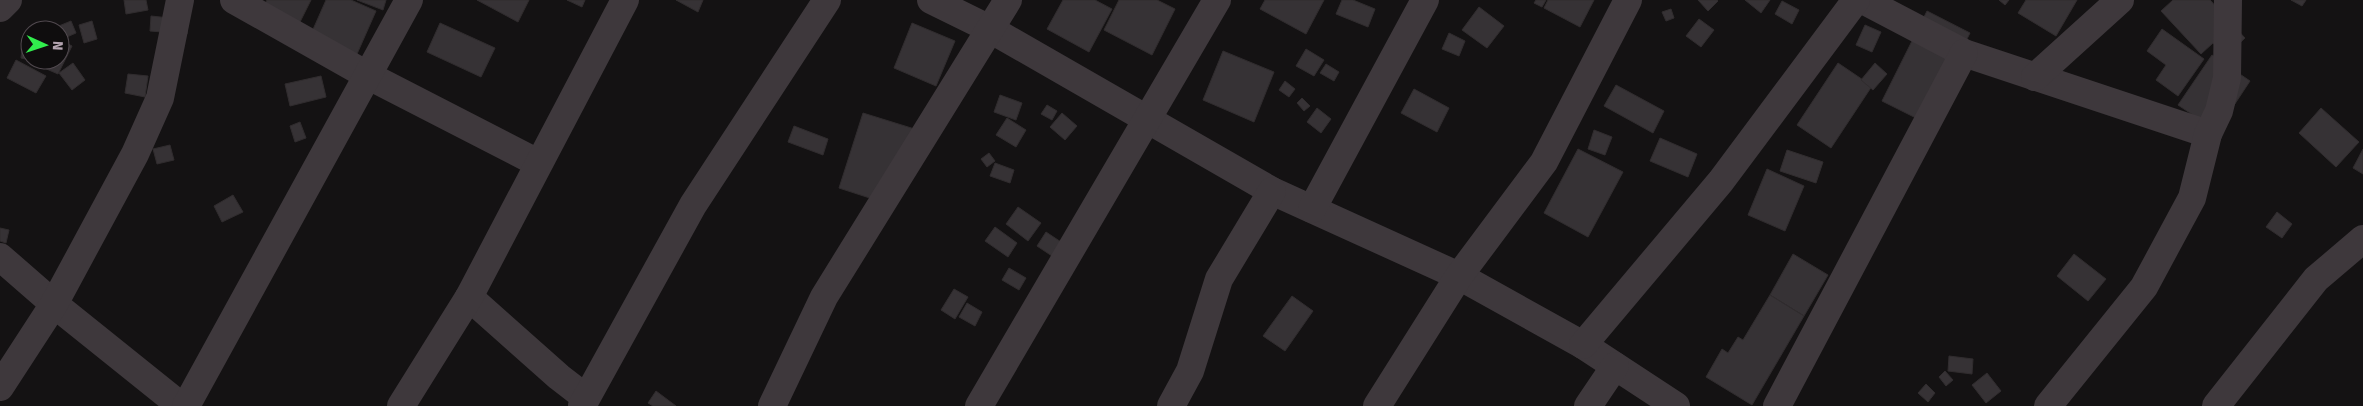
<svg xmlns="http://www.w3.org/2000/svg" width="2363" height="406" viewBox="0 0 2363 406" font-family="'Fira Sans',sans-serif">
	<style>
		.building { fill: #363235; stroke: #302c2e }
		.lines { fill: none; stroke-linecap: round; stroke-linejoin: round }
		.street { stroke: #3e383c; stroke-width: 28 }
	</style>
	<rect width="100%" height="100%" fill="#141213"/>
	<g class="building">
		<polygon points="124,0 146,0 148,10 126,14"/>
		<polygon points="267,0 311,0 297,28 262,10"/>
		<polygon points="326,0 351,0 376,11 357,54 311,34"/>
		<polygon points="357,0 386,0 383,10"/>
		<polygon points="477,0 529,0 518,22"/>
		<polygon points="567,0 585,0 582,7"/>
		<polygon points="676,0 703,0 698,12"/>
		<polygon points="1063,0 1095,0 1112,9 1089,52 1047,29"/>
		<polygon points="1119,0 1157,0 1175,9 1152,55 1104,30"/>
		<polygon points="1265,0 1324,0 1306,34 1260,9"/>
		<polygon points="1342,0 1353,0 1375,9 1368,27 1336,14"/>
		<polygon points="1536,0 1546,0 1542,7 1534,3"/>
		<polygon points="1548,0 1594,0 1580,27 1544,8"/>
		<polygon points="1698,0 1717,0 1718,1 1708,11"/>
		<polygon points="1745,0 1770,0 1761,13"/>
		<polygon points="1999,0 2009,0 2005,5"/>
		<polygon points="2026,0 2077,0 2056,36 2018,13"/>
		<polygon points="2173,0 2210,0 2245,38 2225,57 2213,43 2201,54 2161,11"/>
		<polygon points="2291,0 2306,0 2302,6"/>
		<polygon points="1782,1 1799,10 1792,24 1775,14"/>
		<polygon points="1479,7 1504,26 1487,48 1462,30"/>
		<polygon points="1671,9 1674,18 1666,21 1662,12"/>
		<polygon points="1927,11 1970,33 1947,78 1916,118 1882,101"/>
		<polygon points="151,16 188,20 187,34 150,31"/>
		<polygon points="1699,19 1714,30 1701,47 1686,36"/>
		<polygon points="71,21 76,33 60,40 60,30 54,28"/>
		<polygon points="92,21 97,39 84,43 79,25"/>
		<polygon points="440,23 495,48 481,77 427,52"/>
		<polygon points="912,23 955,41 936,86 894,68"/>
		<polygon points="1865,25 1881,32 1872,52 1856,45"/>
		<polygon points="2162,29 2204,59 2178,96 2156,80 2166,65 2147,51"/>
		<polygon points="1449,33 1465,41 1459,56 1442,49"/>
		<polygon points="23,40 30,41 30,60 21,58"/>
		<polygon points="60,40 72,46 58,74 42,67 45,60 60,60"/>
		<polygon points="1306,49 1324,60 1314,76 1296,66"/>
		<polygon points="1223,51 1274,72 1254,122 1203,100"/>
		<polygon points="2212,55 2250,81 2217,131 2178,105"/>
		<polygon points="16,60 46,76 36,93 7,78"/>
		<polygon points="73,63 85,80 72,90 59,73"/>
		<polygon points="1838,63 1872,86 1831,148 1797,125"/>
		<polygon points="1875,63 1887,74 1873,90 1861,80"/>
		<polygon points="1326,64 1339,72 1334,81 1320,73"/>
		<polygon points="128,74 148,76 145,97 125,93"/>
		<polygon points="321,76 326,97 290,106 285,84"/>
		<polygon points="1285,81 1295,89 1289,97 1279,90"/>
		<polygon points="1616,85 1664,111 1653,133 1604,106"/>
		<polygon points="1414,89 1449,108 1437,132 1401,113"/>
		<polygon points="1000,95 1022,103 1016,120 994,112"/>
		<polygon points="1302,98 1310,106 1304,111 1297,103"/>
		<polygon points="1047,105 1057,111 1052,120 1041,114"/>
		<polygon points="1317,108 1331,119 1321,133 1307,122"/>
		<polygon points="2321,108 2359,142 2336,167 2299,133"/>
		<polygon points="863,113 921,131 882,202 839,188"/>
		<polygon points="1062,113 1077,126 1065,140 1050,127"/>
		<polygon points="1007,118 1026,130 1016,147 996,135"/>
		<polygon points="300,122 306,138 295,142 290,126"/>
		<polygon points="794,126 828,139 823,155 788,142"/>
		<polygon points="1594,130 1612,137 1605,155 1588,149"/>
		<polygon points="1660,138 1697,154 1688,177 1650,161"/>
		<polygon points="170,145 174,160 157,164 153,149"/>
		<polygon points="1578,149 1623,172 1588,237 1544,213"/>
		<polygon points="2363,149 2363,174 2353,168"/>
		<polygon points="1787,150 1823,162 1816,183 1780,171"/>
		<polygon points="989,153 995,161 987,167 981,159"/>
		<polygon points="995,163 1014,170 1010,183 990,176"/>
		<polygon points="1767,169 1804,186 1785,231 1748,215"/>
		<polygon points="233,195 243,212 222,222 214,206"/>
		<polygon points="1018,207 1041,223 1028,241 1006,224"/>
		<polygon points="2277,212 2292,224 2282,238 2266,227"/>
		<polygon points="995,227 1017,243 1008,257 985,241"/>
		<polygon points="0,228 9,230 6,243 0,241"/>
		<polygon points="1046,232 1061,242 1052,256 1037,246"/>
		<polygon points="1793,254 1828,275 1804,316 1770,295"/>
		<polygon points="2074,254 2106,279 2088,301 2057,276"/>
		<polygon points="1009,268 1026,278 1019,290 1002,280"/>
		<polygon points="954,289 968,297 955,319 941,310"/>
		<polygon points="1770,295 1804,316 1752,405 1706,377 1722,349 1728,353 1738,337 1743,340"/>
		<polygon points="1292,296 1313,311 1285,351 1263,336"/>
		<polygon points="967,303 982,312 975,326 959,317"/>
		<polygon points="1949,356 1973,359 1972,374 1948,371"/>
		<polygon points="1945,371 1953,380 1946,386 1939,377"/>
		<polygon points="1987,373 2001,391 1986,403 1972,385"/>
		<polygon points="1926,384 1935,393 1928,402 1918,393"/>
		<polygon points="656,391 676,406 653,406 648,403"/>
	</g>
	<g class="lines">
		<g class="street">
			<polyline points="234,0 367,75 538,163"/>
			<polyline points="931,0 990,29 1272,191 1459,276 1583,345 1676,406"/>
			<polyline points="1863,0 1964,53 2208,134"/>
			<polyline points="0,8 8,0"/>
			<polyline points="2035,77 2120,0"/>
			<polyline points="1312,209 1425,0"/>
			<polyline points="0,257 54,304 181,406"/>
			<polyline points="469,297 559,377 585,397"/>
			<polyline points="1583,345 1721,181 1856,0"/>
			<polyline points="0,387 54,304 135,154 160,98 180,0"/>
			<polyline points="186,406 409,0"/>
			<polyline points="401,406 469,297 625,0"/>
			<polyline points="582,406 693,205 827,0"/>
			<polyline points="772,406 824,297 1008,0"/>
			<polyline points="979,406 1217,0"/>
			<polyline points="1171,406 1190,371 1219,279 1272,191"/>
			<polyline points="1377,406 1459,276 1544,162 1628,0"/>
			<polyline points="1588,406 1615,366"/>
			<polyline points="1777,406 1964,53"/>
			<polyline points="2048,406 2144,287 2192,198 2208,134 2219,111 2227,78 2228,0"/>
			<polyline points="2216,406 2316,279 2363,239"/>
		</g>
	</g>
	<g transform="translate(45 45) rotate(93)"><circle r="24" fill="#0f0d0e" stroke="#51494f"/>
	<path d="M0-4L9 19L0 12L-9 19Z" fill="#31ed4d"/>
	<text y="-8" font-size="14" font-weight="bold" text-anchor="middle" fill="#b4a4b1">N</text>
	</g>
</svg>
